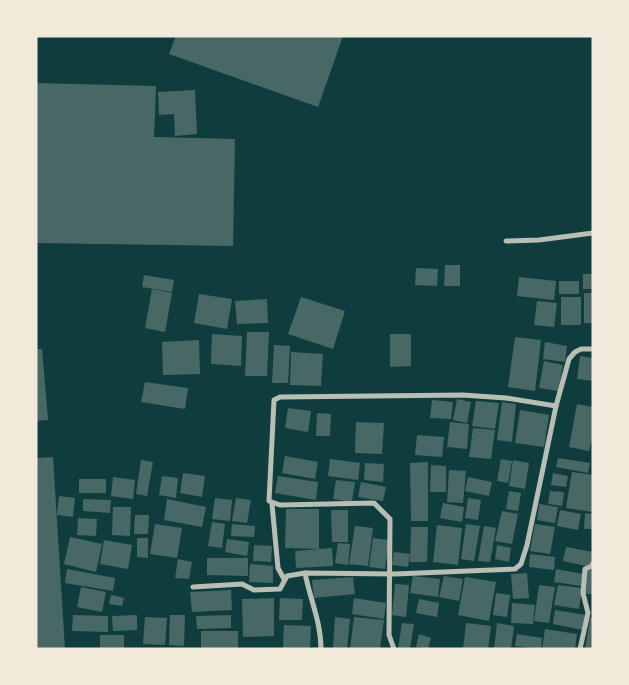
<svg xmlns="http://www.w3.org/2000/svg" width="629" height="685" viewBox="0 0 629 685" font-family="'Nunito Sans',sans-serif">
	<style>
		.building { fill: #486865 }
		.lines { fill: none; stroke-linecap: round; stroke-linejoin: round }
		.minor { stroke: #b8beb3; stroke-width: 5 }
	</style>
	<rect width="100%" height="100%" fill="#0f3d3e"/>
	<g class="building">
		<polygon points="176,36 343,36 318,107 169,54"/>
		<polygon points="36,83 156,86 154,137 235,139 233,246 36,243"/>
		<polygon points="195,90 197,134 175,136 174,114 159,115 158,92"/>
		<polygon points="445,265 460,265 460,286 444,286"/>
		<polygon points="416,268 438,269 437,286 415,285"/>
		<rect x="583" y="274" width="10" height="15"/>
		<polygon points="144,275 174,280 172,292 142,287"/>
		<polygon points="519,277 556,281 554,300 517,296"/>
		<rect x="559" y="281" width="20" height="13"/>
		<polygon points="152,289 172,293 165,332 145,328"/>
		<rect x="584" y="293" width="9" height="30"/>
		<polygon points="199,294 232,299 227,329 194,323"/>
		<polygon points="301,297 345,311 333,349 288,334"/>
		<rect x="561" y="297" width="20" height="28"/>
		<polygon points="267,299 268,323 237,324 235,301"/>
		<polygon points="537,301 557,303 554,327 534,325"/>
		<polygon points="247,332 269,332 267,376 245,376"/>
		<polygon points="212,334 242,336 241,366 211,364"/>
		<polygon points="390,334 411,334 411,366 390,367"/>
		<polygon points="515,337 541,340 535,391 508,387"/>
		<polygon points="199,340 200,374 163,375 162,342"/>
		<polygon points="545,342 567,346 565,362 543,359"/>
		<polygon points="274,345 290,346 288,383 272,383"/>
		<polygon points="36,349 42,349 48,420 36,421"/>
		<polygon points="291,352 323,354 321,386 290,385"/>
		<polygon points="580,356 593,358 593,381 577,379"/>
		<polygon points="544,361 563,365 558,391 539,388"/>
		<polygon points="145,382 188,388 185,409 141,402"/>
		<polygon points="457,399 471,402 467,423 453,420"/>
		<polygon points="432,400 453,402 451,419 430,418"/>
		<polygon points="476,401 499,403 495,429 472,426"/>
		<polygon points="502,402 516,404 512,442 497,440"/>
		<polygon points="577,404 593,407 593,434 589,451 569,447"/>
		<polygon points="288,408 311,411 308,432 285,428"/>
		<polygon points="520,410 549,415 544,447 515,443"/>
		<polygon points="317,413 331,414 330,436 316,436"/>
		<polygon points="356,422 384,423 382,454 355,453"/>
		<polygon points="450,422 469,424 467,449 447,447"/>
		<polygon points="473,428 495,430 491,459 469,457"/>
		<polygon points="417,435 444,437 442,457 415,455"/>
		<polygon points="285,456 318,462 315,479 282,473"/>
		<polygon points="53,457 65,649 36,649 36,458"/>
		<polygon points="558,458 590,463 588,473 556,467"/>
		<polygon points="330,459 360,463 358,480 328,476"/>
		<polygon points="501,459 512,461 508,483 497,481"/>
		<polygon points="141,460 153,462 147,496 136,494"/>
		<polygon points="513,460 529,463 525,489 509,486"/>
		<polygon points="428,462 428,521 411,521 410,463"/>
		<polygon points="365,463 384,464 383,482 364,480"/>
		<polygon points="431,465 446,466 446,492 430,492"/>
		<polygon points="449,470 466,471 463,503 447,502"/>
		<polygon points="572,472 593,475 593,512 566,508"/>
		<polygon points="183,473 205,476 202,497 180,493"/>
		<polygon points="553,473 568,476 566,487 551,485"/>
		<polygon points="162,476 178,478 176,498 159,495"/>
		<polygon points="278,476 318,482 316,500 275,493"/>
		<polygon points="113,477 135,480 133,499 111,496"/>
		<polygon points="468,477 492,482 489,496 465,491"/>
		<rect x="79" y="479" width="27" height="14"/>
		<polygon points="336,480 355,482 352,502 333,499"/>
		<polygon points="361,482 386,487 383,501 358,497"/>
		<polygon points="509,491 521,493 518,511 506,509"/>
		<polygon points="550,491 564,492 562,506 548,504"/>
		<polygon points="59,496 75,498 73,517 57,515"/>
		<polygon points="215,498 232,500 230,521 212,519"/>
		<polygon points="236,498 251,500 247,523 232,521"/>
		<polygon points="468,498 481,500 478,520 465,518"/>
		<polygon points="83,499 111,500 110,513 83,511"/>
		<polygon points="167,499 206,507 202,527 164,520"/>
		<polygon points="443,503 464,507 462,522 440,518"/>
		<polygon points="539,504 558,507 555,523 537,520"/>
		<polygon points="113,507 131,507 130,536 112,535"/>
		<polygon points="286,509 319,509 319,549 285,548"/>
		<polygon points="331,510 348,510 348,542 332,542"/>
		<polygon points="560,510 581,514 578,530 557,526"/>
		<polygon points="502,511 518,514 512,544 495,541"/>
		<polygon points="585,513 593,514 593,529 584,529"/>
		<polygon points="135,515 149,515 148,534 134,534"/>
		<polygon points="78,518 97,519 96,536 77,535"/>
		<polygon points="212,522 225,524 222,548 208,546"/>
		<polygon points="155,524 182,528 177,558 150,554"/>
		<polygon points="232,524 255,526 254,537 231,536"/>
		<polygon points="466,524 480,526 474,561 461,559"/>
		<polygon points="535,524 555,527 550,554 530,551"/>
		<polygon points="437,525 462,528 458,565 433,562"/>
		<polygon points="355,526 373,528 368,566 349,564"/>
		<polygon points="484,526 496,528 490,562 478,561"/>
		<polygon points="411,527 428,527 427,562 410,562"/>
		<polygon points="70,537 102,544 96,572 64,564"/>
		<polygon points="137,538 148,538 148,558 137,557"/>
		<polygon points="373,538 389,540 385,569 369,567"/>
		<polygon points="227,539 249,542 247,556 225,552"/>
		<polygon points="104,540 132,545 128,569 100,564"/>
		<polygon points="338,543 350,544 348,565 335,563"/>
		<polygon points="254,545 272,546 271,562 253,561"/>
		<polygon points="497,545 511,548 509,562 495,559"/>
		<polygon points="566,547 593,552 591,567 563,561"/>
		<polygon points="332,548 333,566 296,568 295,551"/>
		<polygon points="394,552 410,554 408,567 392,565"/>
		<polygon points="530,554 555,557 554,570 529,567"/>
		<polygon points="207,558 248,558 248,576 207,575"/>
		<polygon points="178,559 192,562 189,579 175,578"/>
		<polygon points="250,564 273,566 273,583 249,582"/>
		<polygon points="67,569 115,578 113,591 65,583"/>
		<polygon points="556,569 583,574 581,586 554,582"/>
		<polygon points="585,569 593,570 593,594 584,594"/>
		<polygon points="527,573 529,598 513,599 511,574"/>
		<polygon points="413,576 440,579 438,597 410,593"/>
		<polygon points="444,576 463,579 459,601 439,597"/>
		<polygon points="353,577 355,594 314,598 312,580"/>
		<polygon points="465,577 496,582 489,621 458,615"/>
		<polygon points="395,584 409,585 406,617 392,615"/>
		<polygon points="539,585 555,587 549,623 534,621"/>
		<polygon points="558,585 582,588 579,609 554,605"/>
		<polygon points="81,587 106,592 102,612 77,607"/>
		<polygon points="231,590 232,610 192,612 190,592"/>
		<polygon points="496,593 510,595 507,617 493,615"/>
		<polygon points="111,595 124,598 122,606 109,604"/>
		<polygon points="274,598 274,636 243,637 242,599"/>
		<polygon points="280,598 303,599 302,620 279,620"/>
		<polygon points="354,598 386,603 384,619 352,614"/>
		<polygon points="419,599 439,603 437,617 416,613"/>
		<polygon points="512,603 535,605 533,624 511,623"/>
		<polygon points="555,610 586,615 583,630 553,624"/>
		<polygon points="73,615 108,616 108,632 72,631"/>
		<polygon points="137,615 137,630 113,631 112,616"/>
		<polygon points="170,615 185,615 184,646 169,645"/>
		<polygon points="231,615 231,628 197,629 196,616"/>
		<polygon points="145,617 167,618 165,645 143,644"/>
		<polygon points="335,617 350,619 347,649 333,648"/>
		<polygon points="354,617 384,620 380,649 350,649"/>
		<polygon points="590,618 593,618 593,649 585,649"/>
		<polygon points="402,623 414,624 410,649 398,649"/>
		<polygon points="466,623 491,626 488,649 463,649"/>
		<polygon points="497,623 514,626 511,649 494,649"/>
		<polygon points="284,625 311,626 310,649 283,648"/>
		<polygon points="545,629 577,634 575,649 542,649"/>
		<rect x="201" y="631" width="37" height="18"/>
		<polygon points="419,634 431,638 428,649 416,647"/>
		<polygon points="517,634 542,638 541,649 515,646"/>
		<polygon points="100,635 124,635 124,649 100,648"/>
	</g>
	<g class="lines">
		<g class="minor">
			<polyline points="506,241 539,240 593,233"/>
			<polyline points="272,504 278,568 284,579"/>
			<path d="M305 573C310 599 321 622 321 649"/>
			<polyline points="193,587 242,584 254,590 280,589 287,576 305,573 395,574 515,569 521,564 527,545 556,406 569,359 575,352 581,349 593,349"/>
			<polyline points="394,649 389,635 390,519 374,503 280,505 269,501 274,400 280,397 463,395 506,398 556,406"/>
			<polyline points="580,649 588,613 583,593 585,569 592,566 593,563"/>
		</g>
	</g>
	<rect width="629" height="685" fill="none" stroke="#f1e9da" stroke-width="75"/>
</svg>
